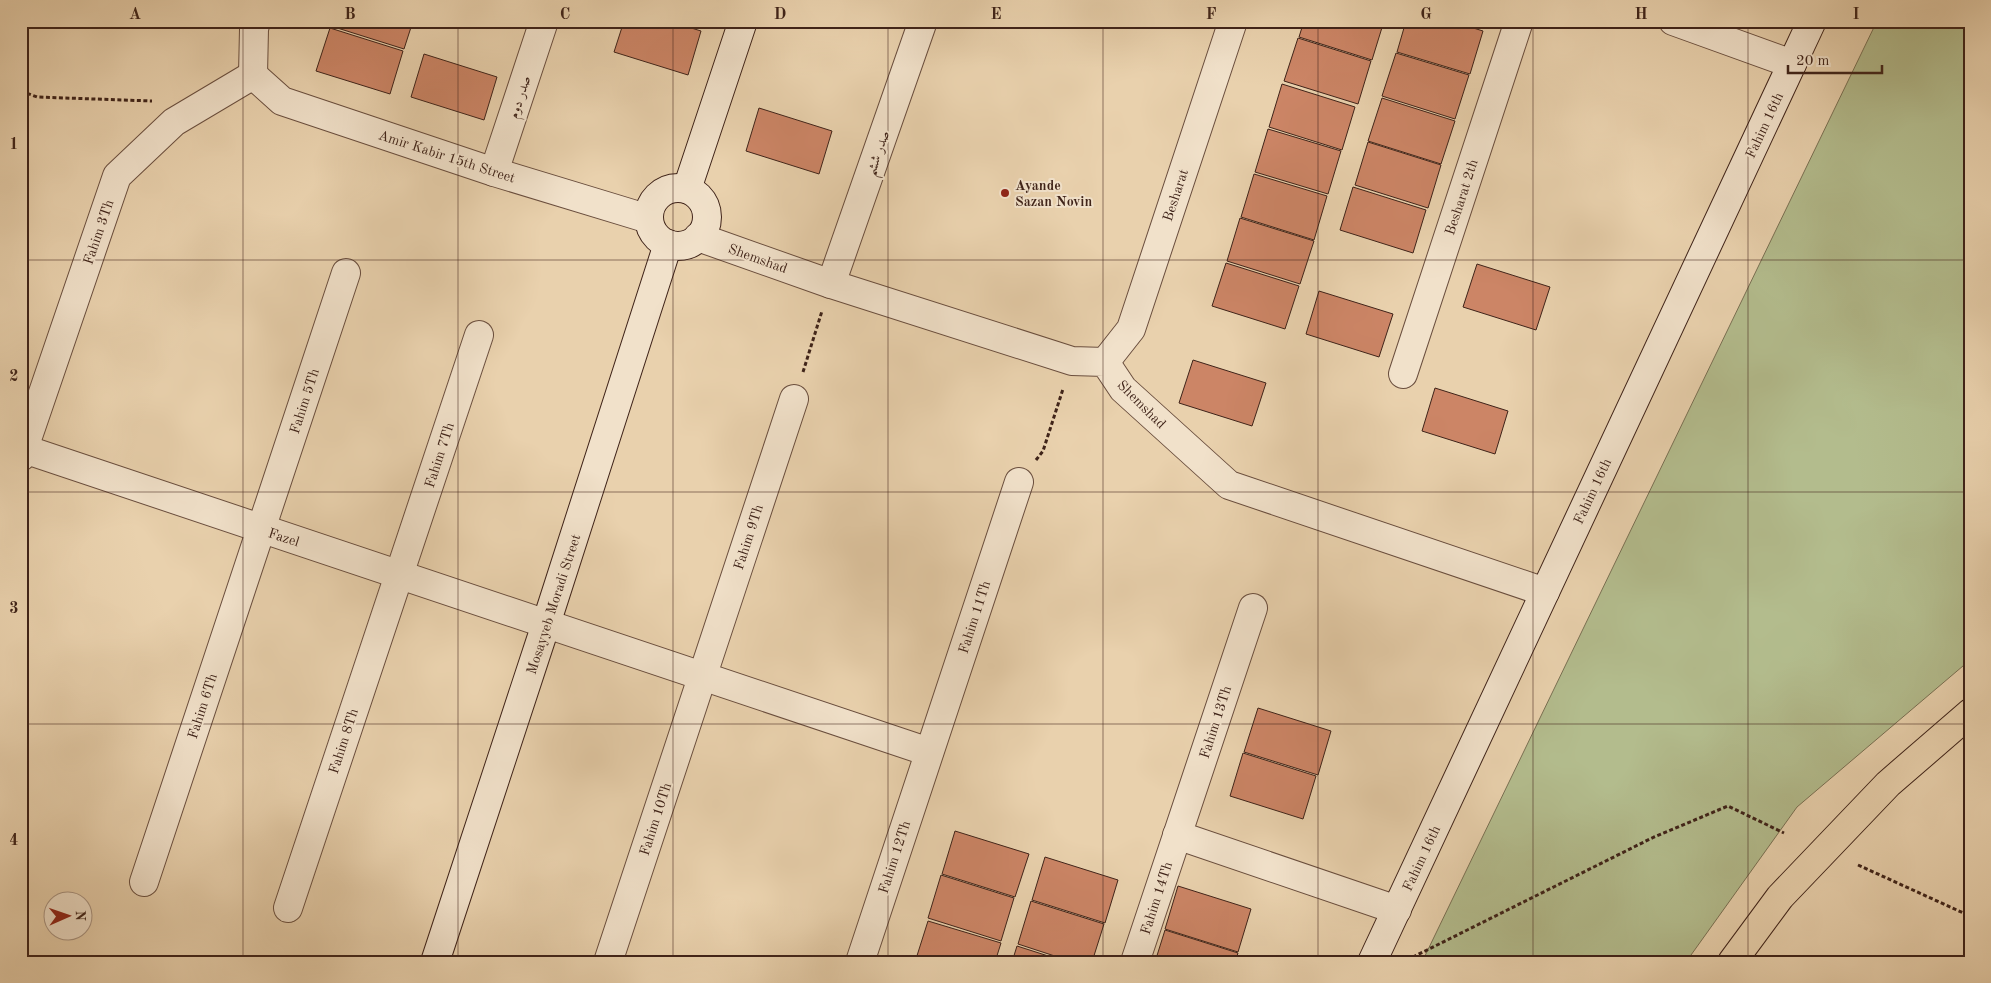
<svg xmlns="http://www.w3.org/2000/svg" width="1991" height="983" viewBox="0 0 1991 983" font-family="'Old Standard TT',Amiri,serif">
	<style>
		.green { fill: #b3bc8d; stroke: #797053 }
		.building { fill: #cc8566; stroke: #3f2319 }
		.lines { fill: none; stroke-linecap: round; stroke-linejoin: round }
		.street-casing { stroke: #6a4e3e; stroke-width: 30 }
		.secondary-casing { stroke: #3f2319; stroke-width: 30 }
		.highway-casing { stroke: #3f2319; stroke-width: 30 }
		.path { stroke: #3f2319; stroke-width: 3; stroke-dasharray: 4 2.5; stroke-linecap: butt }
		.street { stroke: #f1e1ca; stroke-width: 28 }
		.secondary { stroke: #f1e1ca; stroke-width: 28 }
		.highway { stroke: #e9d1ad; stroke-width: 28 }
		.grid { fill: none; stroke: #3f2319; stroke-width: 1; stroke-opacity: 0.55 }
		.poi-dot { fill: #8f2418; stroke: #f1e1ca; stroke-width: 2 }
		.labels { text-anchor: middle; stroke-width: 4; stroke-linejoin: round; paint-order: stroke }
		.street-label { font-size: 14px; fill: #3f2319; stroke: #f1e1ca }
		.poi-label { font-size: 14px; font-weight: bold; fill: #3f2319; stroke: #f1e1ca; text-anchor: start }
		.neatline { fill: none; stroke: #3f2319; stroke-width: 2 }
		.grid-label { font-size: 16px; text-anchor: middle; font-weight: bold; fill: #3f2319 }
	</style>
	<rect width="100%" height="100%" fill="#e9d1ad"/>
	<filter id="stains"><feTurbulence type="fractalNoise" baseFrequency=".004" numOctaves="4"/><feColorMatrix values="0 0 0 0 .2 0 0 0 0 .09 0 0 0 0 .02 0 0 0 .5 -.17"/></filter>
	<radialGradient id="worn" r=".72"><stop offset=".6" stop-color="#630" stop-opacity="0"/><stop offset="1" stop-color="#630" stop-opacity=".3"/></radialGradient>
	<polygon class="green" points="1877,21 1970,21 1970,660 1797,807 1686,962 1422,962"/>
	<g class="building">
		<polygon points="333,21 413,21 404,49 331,26"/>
		<polygon points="624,21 669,21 701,31 688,75 614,52"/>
		<polygon points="1304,21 1384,21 1372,60 1299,37"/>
		<polygon points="1406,21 1451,21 1483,31 1470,74 1397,52"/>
		<polygon points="330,28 403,51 390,94 316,71"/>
		<polygon points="1298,38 1371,61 1358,104 1284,81"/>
		<polygon points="1396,53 1469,75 1455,119 1382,96"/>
		<polygon points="424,54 497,77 484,120 411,97"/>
		<polygon points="1282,84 1355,107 1342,150 1269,127"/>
		<polygon points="1382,98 1455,121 1441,164 1368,141"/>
		<polygon points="759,108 832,131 819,174 746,151"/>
		<polygon points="1268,129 1341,151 1328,194 1255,172"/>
		<polygon points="1368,142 1441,165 1428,208 1355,185"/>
		<polygon points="1254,174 1327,196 1314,240 1241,217"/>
		<polygon points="1353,187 1426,210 1413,253 1340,230"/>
		<polygon points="1240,218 1314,241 1300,284 1227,261"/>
		<polygon points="1226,263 1299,286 1285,329 1212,306"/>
		<polygon points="1477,264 1550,287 1536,330 1463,307"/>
		<polygon points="1319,291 1393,314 1379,357 1306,334"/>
		<polygon points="1193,360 1266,383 1252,426 1179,403"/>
		<polygon points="1435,388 1508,411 1495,454 1422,431"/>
		<polygon points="1258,708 1331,731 1318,775 1244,752"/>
		<polygon points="1243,753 1316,776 1303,819 1230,796"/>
		<polygon points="955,831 1029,854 1015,897 942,874"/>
		<polygon points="1045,857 1118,880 1105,923 1032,900"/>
		<polygon points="941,875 1014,898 1001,941 928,918"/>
		<polygon points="1178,886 1251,909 1238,952 1165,929"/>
		<polygon points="1031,901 1104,924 1092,962 1073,962 1018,944"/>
		<polygon points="928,921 1001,943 995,962 915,962"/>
		<polygon points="1165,930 1238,953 1235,962 1155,962"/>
		<polygon points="1017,946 1067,962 1012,962"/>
	</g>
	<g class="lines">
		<defs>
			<g id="street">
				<polyline points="1673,21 1792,64"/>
				<polyline points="253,75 282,101 494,172 649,219"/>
				<polyline points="253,75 254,29 256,21"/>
				<polyline points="494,172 544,21"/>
				<polyline points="698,237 831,284 1072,361 1105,362 1123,389 1229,485 1545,592"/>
				<polyline points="831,284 923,21"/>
				<polyline points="1105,362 1131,329 1233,21"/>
				<polyline points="1403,374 1519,21"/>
				<polyline points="21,448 929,752"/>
				<polyline points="21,457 117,176 174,122 253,75"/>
				<polyline points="1177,835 1397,910"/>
				<polyline points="144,882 346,273"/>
				<polyline points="288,908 479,335"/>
				<polyline points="608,962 794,399"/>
				<polyline points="860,962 1019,482"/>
				<polyline points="1135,962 1253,608"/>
			</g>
			<g id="secondary">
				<circle cx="678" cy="217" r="29"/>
				<polyline points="687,189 743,21"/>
				<polyline points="435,962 546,624 668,244"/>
				<polyline points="1372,962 1812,21"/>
			</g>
			<polyline id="highway" points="1732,962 1780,897 1888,784 1970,713"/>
		</defs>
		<use href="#street" class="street-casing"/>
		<use href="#secondary" class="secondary-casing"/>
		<use href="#highway" class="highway-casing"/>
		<g class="path">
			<polyline points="21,91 37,97 152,101"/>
			<polyline points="803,372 822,311"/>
			<polyline points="1036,460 1043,451 1063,389"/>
			<polyline points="1858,865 1970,916"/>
			<polyline points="1407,960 1654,837 1728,806 1784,833"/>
		</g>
		<use href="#street" class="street"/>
		<use href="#secondary" class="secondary"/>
		<use href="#highway" class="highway"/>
	</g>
	<path class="grid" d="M243 21V962M458 21V962M673 21V962M888 21V962M1103 21V962M1318 21V962M1533 21V962M1748 21V962M21 260H1970M21 492H1970M21 724H1970"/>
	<circle class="poi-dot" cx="1005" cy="193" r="5"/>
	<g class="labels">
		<g class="street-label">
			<text transform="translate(519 97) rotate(-72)" y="5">صدر دوم</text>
			<text transform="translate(1764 125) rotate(-65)" y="5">Fahim 16th</text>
			<text transform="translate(877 153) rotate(-71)" y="5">صدر ششم</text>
			<text transform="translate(447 156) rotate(18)" y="5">Amir Kabir 15th Street</text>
			<text transform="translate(1175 195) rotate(-72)" y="5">Besharat</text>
			<text transform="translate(1461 197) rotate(-72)" y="5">Besharat 2th</text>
			<text transform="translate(98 232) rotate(-71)" y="5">Fahim 3Th</text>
			<text transform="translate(758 258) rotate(20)" y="5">Shemshad</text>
			<text transform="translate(304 401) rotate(-72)" y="5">Fahim 5Th</text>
			<text transform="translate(1142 404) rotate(45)" y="5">Shemshad</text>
			<text transform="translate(439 455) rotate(-72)" y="5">Fahim 7Th</text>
			<text transform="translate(1592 491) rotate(-65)" y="5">Fahim 16th</text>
			<text transform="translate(284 537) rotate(18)" y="5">Fazel</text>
			<text transform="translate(748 537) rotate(-72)" y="5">Fahim 9Th</text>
			<text transform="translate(553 604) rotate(-72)" y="5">Mosayyeb Moradi Street</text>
			<text transform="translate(974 617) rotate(-72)" y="5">Fahim 11Th</text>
			<text transform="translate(202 706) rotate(-72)" y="5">Fahim 6Th</text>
			<text transform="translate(1215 722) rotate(-72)" y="5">Fahim 13Th</text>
			<text transform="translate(343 741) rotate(-72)" y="5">Fahim 8Th</text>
			<text transform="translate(655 819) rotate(-72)" y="5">Fahim 10Th</text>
			<text transform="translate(894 857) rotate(-72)" y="5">Fahim 12Th</text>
			<text transform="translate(1421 858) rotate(-65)" y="5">Fahim 16th</text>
			<text transform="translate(1156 898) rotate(-72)" y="5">Fahim 14Th</text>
		</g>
		<g class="poi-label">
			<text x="1015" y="190">Ayande<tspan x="1015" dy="16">Sazan Novin</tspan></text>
		</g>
	</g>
	<rect width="1991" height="983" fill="none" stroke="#e9d1ad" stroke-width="55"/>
	<g transform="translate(68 916) rotate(88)"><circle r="24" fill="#f1e1ca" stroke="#aa9583"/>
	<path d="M0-4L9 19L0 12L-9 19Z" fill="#8f2418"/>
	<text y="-8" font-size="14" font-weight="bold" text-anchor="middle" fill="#3f2319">N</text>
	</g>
	<path d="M1788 65v8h94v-8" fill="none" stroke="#3f2319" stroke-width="2.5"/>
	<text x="1796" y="65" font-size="15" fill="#3f2319" stroke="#f1e1ca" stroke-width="4" paint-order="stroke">20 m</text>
	<rect x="28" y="28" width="1936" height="928" class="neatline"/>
	<g class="grid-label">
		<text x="135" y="19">A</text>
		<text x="350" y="19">B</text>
		<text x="565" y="19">C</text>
		<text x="780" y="19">D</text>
		<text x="996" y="19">E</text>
		<text x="1211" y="19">F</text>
		<text x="1426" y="19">G</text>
		<text x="1641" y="19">H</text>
		<text x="1856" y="19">I</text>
		<text x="14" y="149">1</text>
		<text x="14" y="381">2</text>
		<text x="14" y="613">3</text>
		<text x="14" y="845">4</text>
	</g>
	<rect width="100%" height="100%" filter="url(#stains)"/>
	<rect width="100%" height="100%" fill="url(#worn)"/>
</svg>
